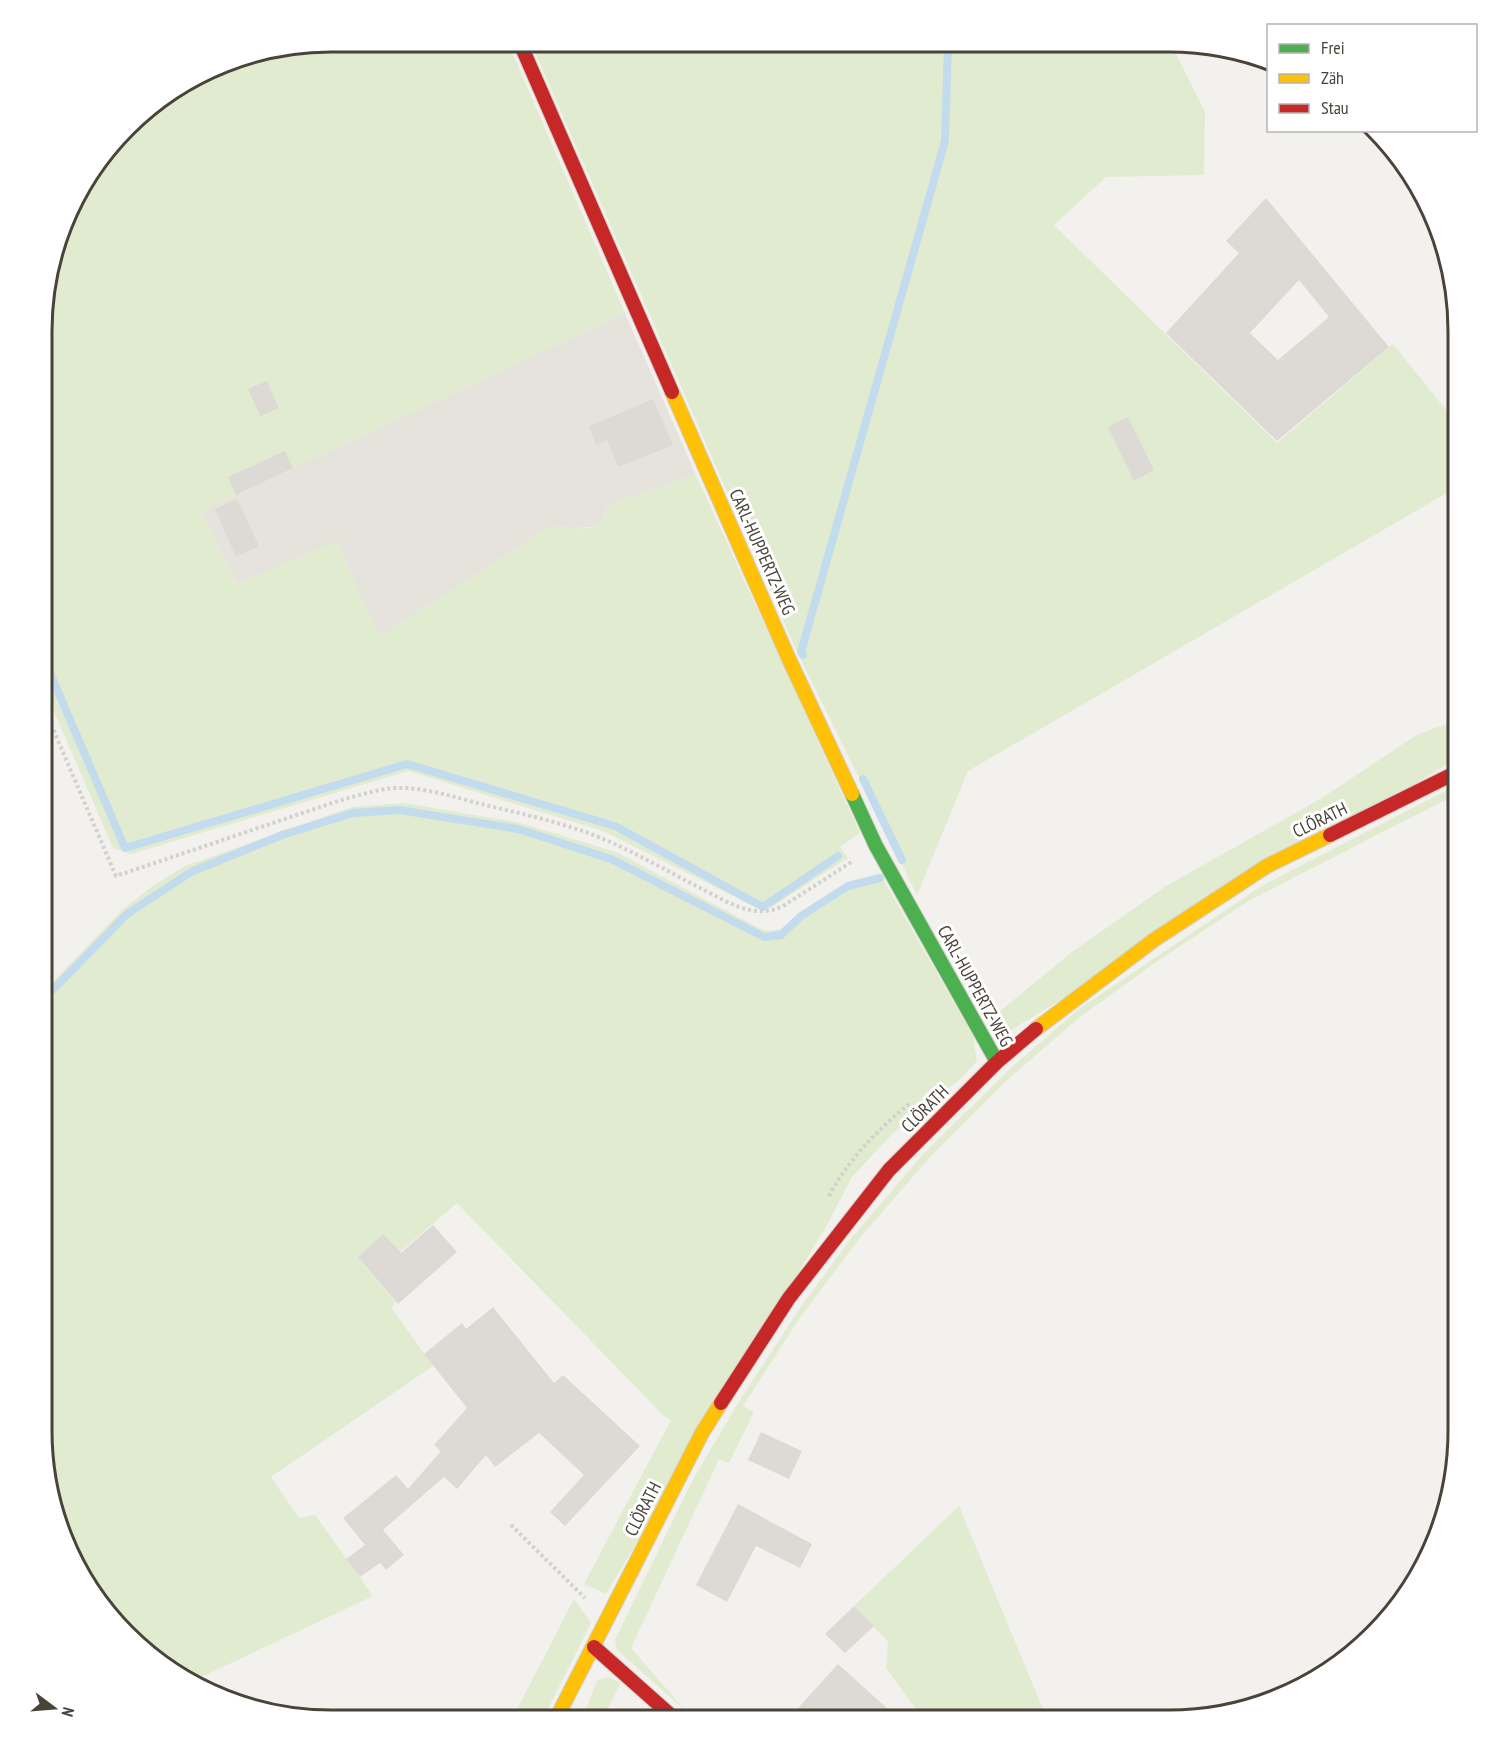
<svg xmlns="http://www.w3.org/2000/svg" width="1501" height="1762" viewBox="0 0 1501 1762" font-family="'PT Sans Narrow',sans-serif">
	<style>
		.residential { fill: #e6e3dd }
		.green { fill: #e1ebd0 }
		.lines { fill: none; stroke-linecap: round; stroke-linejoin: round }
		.stream { stroke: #c3dced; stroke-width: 8 }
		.building { fill: #dddad6; fill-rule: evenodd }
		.fast-casing { stroke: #d2cec5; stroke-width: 16 }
		.slow-casing { stroke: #d2cec5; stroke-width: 16 }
		.jam-casing { stroke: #d2cec5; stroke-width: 16 }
		.path { stroke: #d3d1cc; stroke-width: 4; stroke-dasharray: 3 3; stroke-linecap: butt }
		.fast { stroke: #4caf50; stroke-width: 14 }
		.slow { stroke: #ffc107; stroke-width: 14 }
		.jam { stroke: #c62828; stroke-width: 14 }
		.labels { text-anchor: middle; stroke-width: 6; stroke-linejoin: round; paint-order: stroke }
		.street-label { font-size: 18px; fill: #49433a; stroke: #fff }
		.rim { fill: none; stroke: #49433a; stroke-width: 3 }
	</style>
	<rect width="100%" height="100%" fill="#f3f1ee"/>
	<polygon class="residential" points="625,313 696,475 609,505 602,521 595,527 573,528 551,526 379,637 337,542 236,584 201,511"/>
	<g class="green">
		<path d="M332 42 508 43 625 313 201 511 236 584 337 541 379 637 551 526C563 527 591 532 600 523 605 518 607 510 609 505L696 475 860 833 840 847 848 858 773 906 759 909 603 831 408 771 131 854 113 848 44 688 45 294 81 187 141 114 238 57Z"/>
		<polygon points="531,43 1171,44 1205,112 1204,175 1106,177 1054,225 1277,443 1393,344 1459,426 1459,486 968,771 917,895 797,652"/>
		<polygon points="1459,722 1459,757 1008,1032 988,1021 1072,952 1166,886 1322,798 1415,736 1434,728"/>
		<polygon points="1459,784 1459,793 1250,900 1159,960 1080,1017 1007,1080 929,1158 859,1239 799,1319 743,1406 754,1412 729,1463 719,1459 631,1648 685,1710 617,1650 615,1640 691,1483 738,1403 800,1308 849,1241 923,1154 1012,1067 1079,1009 1263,885"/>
		<polygon points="404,803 521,823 616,852 761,929 768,931 782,929 800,914 850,882 880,874 973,1036 977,1061 960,1079 893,1133 852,1177 828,1223 606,1594 584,1584 671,1420 664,1416 457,1203 400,1252 383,1234 358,1257 396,1303 391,1307 433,1366 271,1477 299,1518 315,1515 373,1596 191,1682 187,1681 127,1635 81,1575 52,1506 42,1431 43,992 122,910 151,887 185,866 352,807"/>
		<polygon points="959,1506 1047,1719 923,1719 886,1668 888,1642 854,1606"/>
		<polygon points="574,1599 591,1623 543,1719 512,1719"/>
		<polygon points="608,1677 621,1683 602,1719 582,1719 597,1681"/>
	</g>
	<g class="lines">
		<g class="stream">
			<polyline points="803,655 801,652 945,141 948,44"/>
			<polyline points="44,659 125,848 407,764 615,826 763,907 838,856"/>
			<polyline points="863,779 902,860"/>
			<polyline points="43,1000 127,914 191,872 282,835 353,813 399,810 518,829 611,859 764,937 781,935 801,916 848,886 880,878"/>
		</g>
	</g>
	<g class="building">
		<path d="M1266 198 1389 347 1277 441 1166 333 1239 253 1226 241ZM1299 280 1329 317 1278 360 1250 333Z"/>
		<polygon points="267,381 279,408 260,416 248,389"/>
		<polygon points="653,399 673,445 618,467 607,440 596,445 589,426"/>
		<polygon points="1128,417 1154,470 1134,481 1108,427"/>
		<polygon points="285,451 293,468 236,495 228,477"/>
		<polygon points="237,499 259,546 236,557 215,509"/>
		<polygon points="433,1225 457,1252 398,1304 358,1257 383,1234 401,1253"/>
		<polygon points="493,1307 554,1383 563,1375 640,1446 565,1526 550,1512 584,1475 539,1433 495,1467 486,1455 457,1489 444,1477 383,1530 404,1555 386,1570 380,1563 360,1577 346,1559 365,1545 343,1518 396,1475 408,1489 441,1451 434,1445 467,1408 424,1354 462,1323 466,1329"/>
		<polygon points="761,1432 802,1451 789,1479 748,1460"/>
		<polygon points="738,1504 812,1544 800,1568 756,1546 727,1602 696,1585"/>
		<polygon points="854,1606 874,1626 845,1653 825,1634"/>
		<polygon points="838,1664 899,1719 788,1719"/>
	</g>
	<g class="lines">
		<defs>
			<polyline id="fast" points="852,794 876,846 997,1062"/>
			<g id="slow">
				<polyline points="672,392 788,657 852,794"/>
				<polyline points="1036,1029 1154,940 1267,866 1330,835"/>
				<polyline points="556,1719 702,1433 721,1403"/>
			</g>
			<g id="jam">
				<polyline points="520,43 672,392"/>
				<polyline points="1330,835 1459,771"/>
				<polyline points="721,1403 789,1298 889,1170 997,1062 1036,1029"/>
				<polyline points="594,1647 675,1719"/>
			</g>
		</defs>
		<use href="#fast" class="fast-casing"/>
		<use href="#slow" class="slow-casing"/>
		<use href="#jam" class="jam-casing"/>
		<g class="path">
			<path d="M44 708 116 876 338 801C357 796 376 789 396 788 426 787 457 798 485 805 527 815 569 824 608 841 640 855 671 873 702 889 718 897 737 909 756 911 766 912 774 910 783 906L853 861"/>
			<path d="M829 1196C849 1158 878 1130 910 1103"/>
			<polyline points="511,1525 585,1598"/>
		</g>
		<use href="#fast" class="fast"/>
		<use href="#slow" class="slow"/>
		<use href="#jam" class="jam"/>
	</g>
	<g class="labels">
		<g class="street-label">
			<text transform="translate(762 552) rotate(66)" y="6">CARL-HUPPERTZ-WEG</text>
			<text transform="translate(1320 820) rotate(-26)" y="6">CLÖRATH</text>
			<text transform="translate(975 986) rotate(61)" y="6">CARL-HUPPERTZ-WEG</text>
			<text transform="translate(925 1109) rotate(-45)" y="6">CLÖRATH</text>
			<text transform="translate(643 1509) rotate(-63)" y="6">CLÖRATH</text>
		</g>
	</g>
	<path d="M0 0H1501V1762H0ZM331 52H1169A279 279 0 0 1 1448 331V1431A279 279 0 0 1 1169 1710H331A279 279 0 0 1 52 1431V331A279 279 0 0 1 331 52Z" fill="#fff" fill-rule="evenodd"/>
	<path class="rim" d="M331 52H1169A279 279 0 0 1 1448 331V1431A279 279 0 0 1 1169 1710H331A279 279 0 0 1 52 1431V331A279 279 0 0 1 331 52Z"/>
	<rect x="1267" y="24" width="210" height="108" fill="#ffffff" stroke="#b6b4b0" stroke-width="1.5"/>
	<rect x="1279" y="44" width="30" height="9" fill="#4caf50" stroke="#b6b4b0" stroke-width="1.5"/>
	<text x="1321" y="54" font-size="18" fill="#49433a">Frei</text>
	<rect x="1279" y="74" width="30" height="9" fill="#ffc107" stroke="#b6b4b0" stroke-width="1.5"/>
	<text x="1321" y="84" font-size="18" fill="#49433a">Zäh</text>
	<rect x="1279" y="104" width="30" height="9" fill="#c62828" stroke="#b6b4b0" stroke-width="1.5"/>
	<text x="1321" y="114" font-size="18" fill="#49433a">Stau</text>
	<g transform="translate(54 1708) rotate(106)" stroke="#ffffff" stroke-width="4.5" paint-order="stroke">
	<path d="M0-4.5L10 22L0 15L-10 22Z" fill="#49433a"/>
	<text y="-9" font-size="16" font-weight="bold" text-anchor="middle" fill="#49433a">N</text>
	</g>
</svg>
